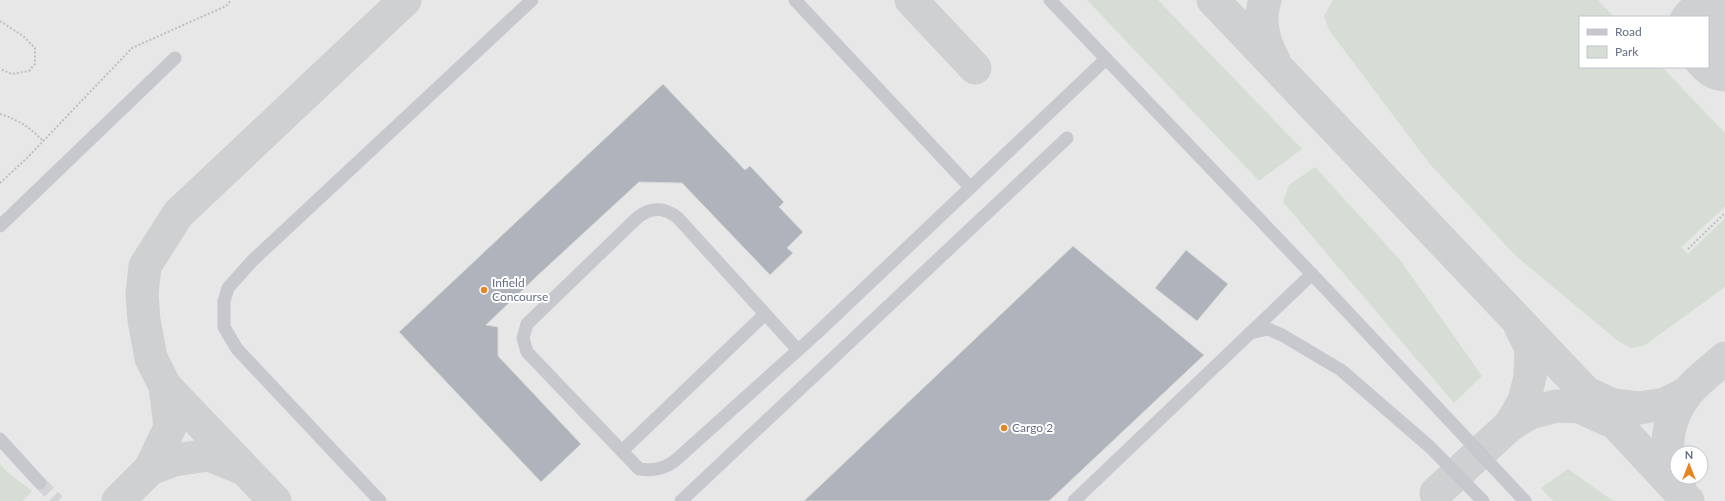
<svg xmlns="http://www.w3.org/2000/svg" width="1725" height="501" viewBox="0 0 1725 501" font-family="Lato,sans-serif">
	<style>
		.built { fill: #e6e7e6; fill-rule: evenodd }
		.green { fill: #d5ddd4 }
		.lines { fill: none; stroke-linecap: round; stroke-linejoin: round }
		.taxiway { stroke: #ced0d2; stroke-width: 33 }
		.runway { stroke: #ced0d2; stroke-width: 83 }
		.building { fill: #afb3bb; stroke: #d7d8d6 }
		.minor-tunnel { stroke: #d2d4d7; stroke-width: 13; stroke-dasharray: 13 6; stroke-linecap: butt }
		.path { stroke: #bebfc2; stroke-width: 2; stroke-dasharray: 2 2; stroke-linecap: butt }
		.minor { stroke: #c7c8cd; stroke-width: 13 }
		.poi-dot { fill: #e58625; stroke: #fff; stroke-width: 1.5 }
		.labels { text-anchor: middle; stroke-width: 4; stroke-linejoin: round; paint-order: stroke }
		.poi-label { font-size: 12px; fill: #656e84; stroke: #fff; text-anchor: start }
	</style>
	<rect width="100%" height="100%" fill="#f6f6f3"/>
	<path class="built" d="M0 0H1725V501H0ZM1580 17H1708V67H1580ZM1677 453H1701V477H1677Z"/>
	<g class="green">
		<polygon points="1087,0 1158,0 1302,149 1259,181"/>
		<polygon points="1333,0 1598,0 1614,17 1580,17 1580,67 1662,67 1725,133 1725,207 1681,247 1688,254 1725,218 1725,287 1645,345 1631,348 1618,341 1516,256 1429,163 1329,30 1324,16"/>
		<polygon points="1315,167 1400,260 1482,376 1454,403 1283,202 1289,185"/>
		<polygon points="0,464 6,471 32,491 22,501 0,501"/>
		<polygon points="1568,469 1613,501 1553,501 1541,488"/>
	</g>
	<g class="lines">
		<g class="taxiway">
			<polyline points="911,0 975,68"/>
			<polyline points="1213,0 1617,425 1688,501"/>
			<path d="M1265 0C1258 20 1264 43 1274 60"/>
			<polyline points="165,386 275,501"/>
			<polyline points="1589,394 1613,405 1639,408 1665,404 1687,393"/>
			<polyline points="1510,425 1524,401 1530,377 1531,348 1520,326"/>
			<polyline points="150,469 174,460 209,455 241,468"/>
			<path d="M1680 488C1662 456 1664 423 1687 393 1697 380 1713 369 1725 358"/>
			<polyline points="1436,493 1510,425 1530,413 1556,406 1580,407 1608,420"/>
			<polyline points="118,501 150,469 170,427 165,386 151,358 144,320 142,294 145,266 178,214 405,0"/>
		</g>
		<polyline class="runway" points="1708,32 1725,50"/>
	</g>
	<g class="building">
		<polygon points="663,84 745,170 750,166 784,202 779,207 803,232 787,248 793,253 770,275 682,183 639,182 536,277 486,325 498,327 498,356 581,444 541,482 399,332"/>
		<polygon points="1073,246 1204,355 1049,501 804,501"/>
		<polygon points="1186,250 1228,284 1197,321 1155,288"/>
	</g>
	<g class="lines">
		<polyline class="minor-tunnel" points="40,483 58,501"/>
		<g class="path">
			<polyline points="0,21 23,36 35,48 35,64 29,71 12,74 0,69"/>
			<path d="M0 114C17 119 31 128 43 141"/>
			<polyline points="0,183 28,157 132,48 226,6 231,0"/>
			<polyline points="1688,249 1725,213"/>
		</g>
		<g class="minor">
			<polyline points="795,0 970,187"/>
			<polyline points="1050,0 1327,290 1525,501"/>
			<polyline points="0,226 175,58"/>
			<polyline points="1250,333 1268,329 1282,335 1341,370 1430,447 1483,501"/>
			<path d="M798 350 678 218C664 207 652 207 638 217L527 324 523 338 527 352 639 469C654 471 665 469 677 459L816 334 1106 59"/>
			<polyline points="0,439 40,483"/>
			<polyline points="622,451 765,314"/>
			<polyline points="380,501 237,349 224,327 224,301 228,288 252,261 532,0"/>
			<polyline points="681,501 1067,138"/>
			<polyline points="1074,501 1312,274"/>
		</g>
	</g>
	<g class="poi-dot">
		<circle cx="484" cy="290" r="4"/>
		<circle cx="1004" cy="428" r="4"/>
	</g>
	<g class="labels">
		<g class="poi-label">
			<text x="492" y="287">Infield<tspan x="492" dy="14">Concourse</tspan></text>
			<text x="1012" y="432">Cargo 2</text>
		</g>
	</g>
	<rect x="1579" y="16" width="130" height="52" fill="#ffffff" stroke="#c1c5ce"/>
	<rect x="1587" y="29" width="20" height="6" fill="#c7c8cd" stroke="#c1c5ce"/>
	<text x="1615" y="36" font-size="12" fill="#656e84">Road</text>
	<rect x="1587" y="46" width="20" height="12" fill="#d5ddd4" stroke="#c1c5ce"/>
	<text x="1615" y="56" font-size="12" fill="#656e84">Park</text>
	<g transform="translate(1689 465)"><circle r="19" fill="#ffffff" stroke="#c1c5ce"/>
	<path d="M0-3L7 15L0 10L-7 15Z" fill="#e58625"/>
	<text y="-6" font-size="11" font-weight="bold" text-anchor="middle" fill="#656e84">N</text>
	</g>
</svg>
